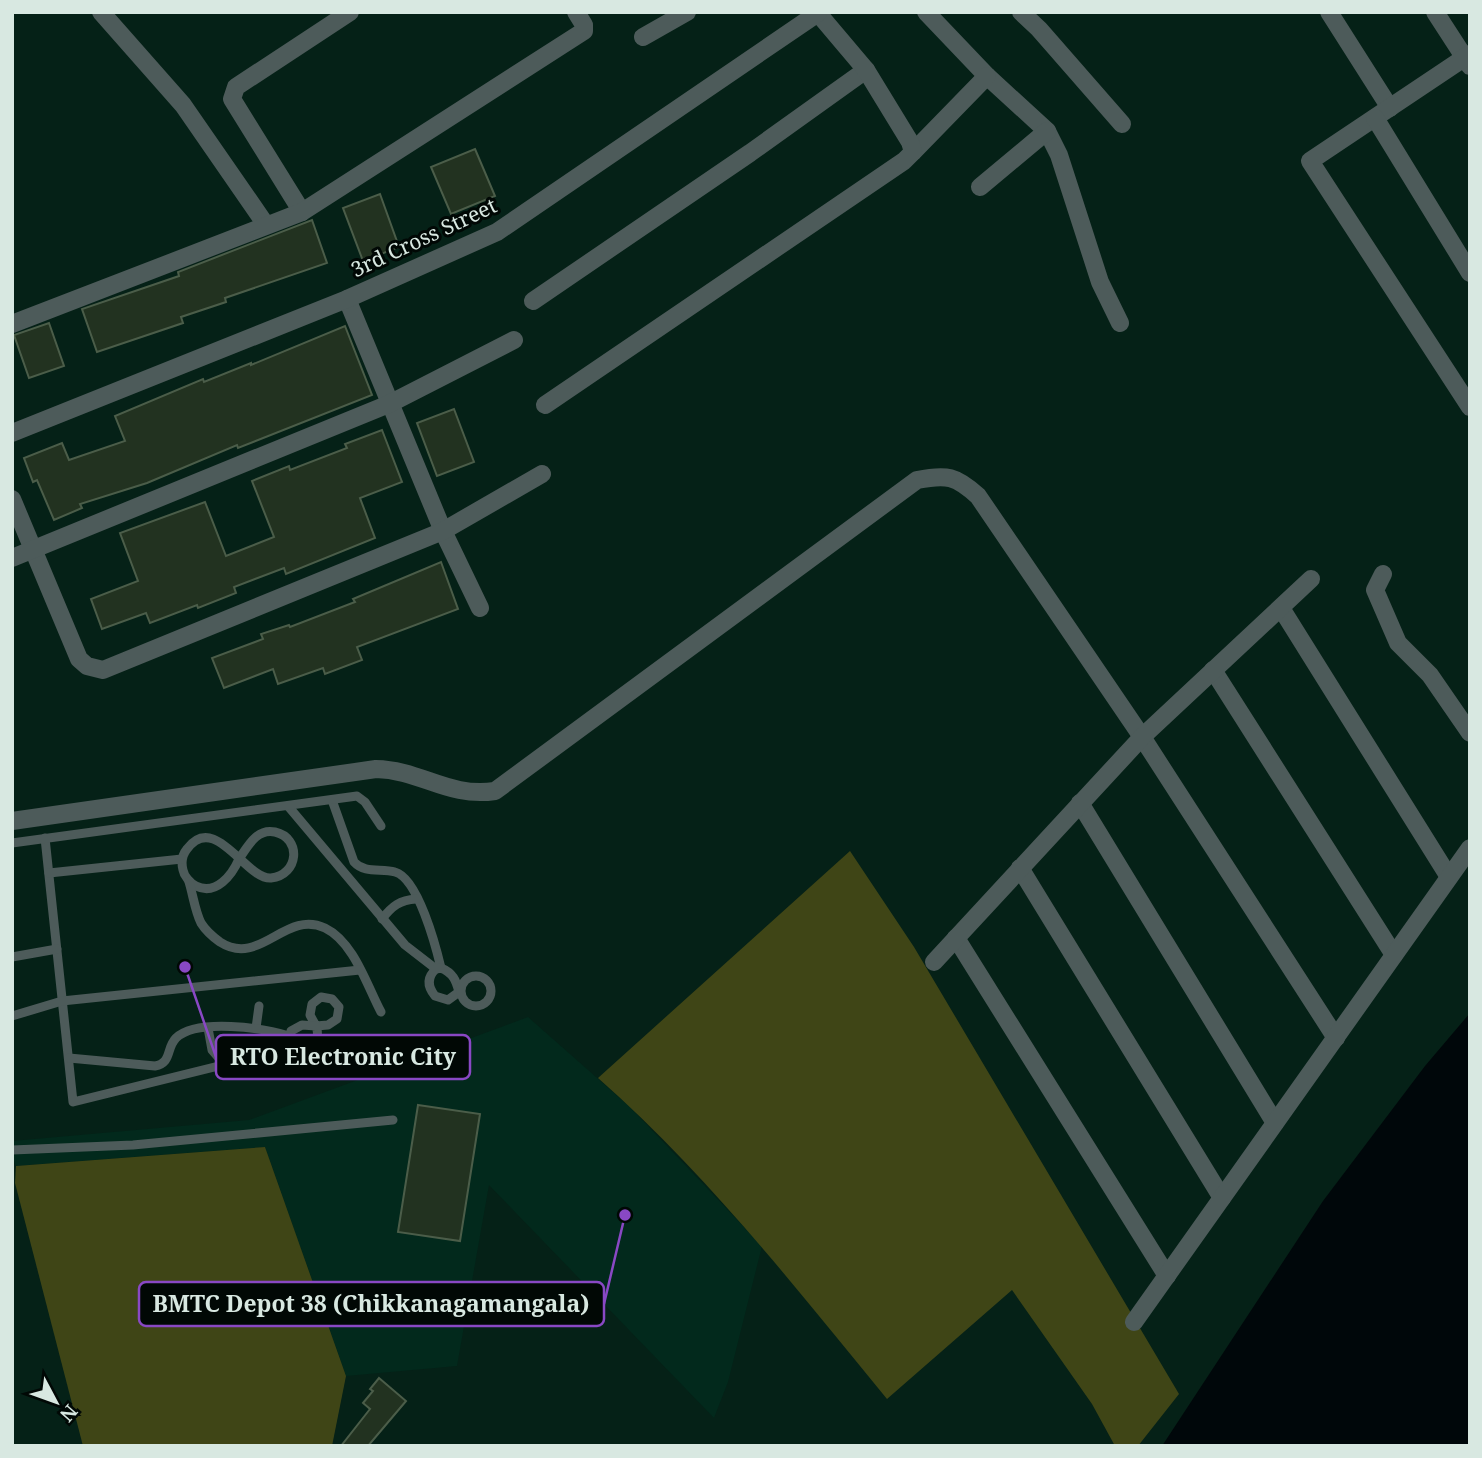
<svg xmlns="http://www.w3.org/2000/svg" width="1482" height="1458" viewBox="0 0 1482 1458" font-family="'Noto Serif',serif">
	<style>
		.built { fill: #02291c }
		.green { fill: #3f4516 }
		.water { fill: #00070a }
		.building { fill: #223220; stroke: #4b5d49; stroke-width: 2 }
		.lines { fill: none; stroke-linecap: round; stroke-linejoin: round }
		.lane { stroke: #4d5b5a; stroke-width: 9 }
		.street { stroke: #4d5b5a; stroke-width: 18 }
		.labels { text-anchor: middle; stroke-width: 6; stroke-linejoin: round; paint-order: stroke }
		.street-label { font-size: 21px; fill: #d8e8e1; stroke: #010805 }
		.leader { fill: none; stroke: #8948c4; stroke-width: 2.5 }
		.callout-dot { fill: #8948c4; stroke: #010805; stroke-width: 2.5 }
		.callout { fill: #010805; stroke: #8948c4; stroke-width: 2.5 }
		.callout-label { font-size: 23px; text-anchor: middle; font-weight: bold; fill: #d8e8e1 }
	</style>
	<rect width="100%" height="100%" fill="#052117"/>
	<polygon class="built" points="528,1017 630,1107 762,1246 728,1382 714,1418 489,1185 457,1366 346,1376 265,1147 16,1166 12,1157 12,1141 249,1120"/>
	<g class="green">
		<path d="M850 851 914 947 1179 1394 1138 1446H1115L1092 1404 1012 1290 887 1399C796 1288 706 1173 598 1078Z"/>
		<polygon points="265,1147 346,1376 332,1446 83,1446 15,1183 16,1166"/>
	</g>
	<polygon class="water" points="1470,1013 1470,1446 1162,1446 1323,1201 1425,1066"/>
	<g class="building">
		<polygon points="475,149 495,196 451,214 431,167"/>
		<polygon points="380,194 399,247 363,261 343,208"/>
		<polygon points="312,220 327,263 225,298 226,302 181,317 183,323 97,352 82,309 179,276 178,272"/>
		<polygon points="49,323 64,366 29,378 14,335"/>
		<polygon points="345,326 372,395 238,448 237,445 147,483 80,504 82,508 54,520 37,480 33,482 24,458 62,443 69,460 125,441 115,416 203,379 204,382 251,363 251,365"/>
		<polygon points="454,409 474,462 437,476 417,423"/>
		<polygon points="382,430 402,482 360,498 375,538 286,574 284,568 234,587 236,593 198,608 197,605 150,623 146,613 102,629 91,599 138,581 120,533 205,502 226,556 274,537 252,481 289,466 290,470 347,448 345,444"/>
		<polygon points="441,562 458,609 357,647 362,660 325,674 323,668 278,684 273,669 224,688 212,658 263,639 261,634 289,625 290,627 355,602 353,599"/>
		<polygon points="418,1105 480,1114 460,1241 398,1232"/>
		<polygon points="379,1378 406,1401 368,1446 341,1446 370,1409 363,1403 373,1391 370,1389"/>
	</g>
	<g class="lines">
		<g class="lane">
			<path d="M332 800 354 862C365 874 381 868 395 872 418 878 436 947 441 968"/>
			<polyline points="288,806 405,945 436,969"/>
			<polyline points="45,838 73,1102 251,1058 289,1036"/>
			<polyline points="12,843 357,796 365,802 381,826"/>
			<path d="M239 859C232 875 216 896 196 886 190 883 184 876 183 870 181 862 182 855 187 849 215 811 246 880 271 878 299 875 302 838 275 832 257 828 248 846 239 859"/>
			<polyline points="49,873 182,859"/>
			<path d="M189 882C193 895 195 911 201 923 206 931 213 937 220 942 260 968 285 909 325 928 354 942 367 986 381 1012"/>
			<path d="M382 919C392 906 400 900 416 899"/>
			<polyline points="12,957 57,949"/>
			<path d="M441 968C453 973 456 980 459 992L448 1000 435 996C427 986 427 977 436 969Z"/>
			<circle cx="476" cy="991" r="15"/>
			<polygon points="321,997 332,999 339,1007 337,1019 328,1025 316,1026 310,1015 312,1004"/>
			<polyline points="12,1016 62,1001 360,970"/>
			<path d="M302 1025 316 1026C321 1041 313 1052 297 1049L289 1041 291 1031Z"/>
			<polyline points="208,1028 212,1050 225,1065"/>
			<polyline points="256,1028 259,1006"/>
			<path d="M69 1058 155 1066C172 1063 166 1048 176 1038 197 1018 264 1028 289 1036"/>
			<polyline points="12,1150 133,1145 393,1120"/>
		</g>
		<g class="street">
			<polyline points="101,12 183,105 266,225"/>
			<polyline points="926,12 987,76 1047,131 1059,155 1100,282 1120,323"/>
			<polyline points="1021,12 1039,29 1122,124"/>
			<polyline points="1329,12 1390,108"/>
			<polyline points="1435,12 1470,66"/>
			<polyline points="643,37 687,12"/>
			<polyline points="1470,54 1310,161 1470,407"/>
			<polyline points="1375,118 1470,273"/>
			<polyline points="913,152 987,76"/>
			<polyline points="980,187 1047,131"/>
			<polyline points="302,212 232,99 236,87 350,12"/>
			<polyline points="347,299 443,531 480,608"/>
			<polyline points="533,301 750,153 866,70"/>
			<polyline points="12,324 302,212 584,31 584,25 576,12"/>
			<polyline points="545,405 904,161 913,152 910,142 866,70 817,12"/>
			<polyline points="12,433 347,299 497,232 818,13"/>
			<polyline points="12,499 79,659 87,666 103,670 443,531 542,474"/>
			<polyline points="12,558 389,404 514,340"/>
			<polyline points="1383,574 1375,590 1398,643 1430,675 1470,733"/>
			<polyline points="1281,608 1449,877"/>
			<polyline points="1213,670 1394,955"/>
			<polyline points="1080,803 1275,1123"/>
			<path d="M12 821 376 769C421 770 448 798 495 791L917 480C947 474 956 476 978 496L1142 737 1336 1038"/>
			<polyline points="1020,868 1222,1198"/>
			<polyline points="956,938 1167,1276"/>
			<polyline points="934,962 1142,737 1311,579"/>
			<polyline points="1134,1322 1470,848"/>
		</g>
	</g>
	<g class="labels">
		<g class="street-label">
			<text transform="translate(424 238) rotate(-25)" y="7">3rd Cross Street</text>
		</g>
	</g>
	<path class="leader" d="M185 967L216 1057M625 1215L604 1304"/>
	<g class="callout-dot">
		<circle cx="185" cy="967" r="7"/>
		<circle cx="625" cy="1215" r="7"/>
	</g>
	<g class="callout">
		<rect x="216" y="1035" width="254" height="44" rx="7"/>
		<rect x="139" y="1282" width="465" height="44" rx="7"/>
	</g>
	<g class="callout-label">
		<text x="343" y="1065">RTO Electronic City</text>
		<text x="371" y="1312">BMTC Depot 38 (Chikkanagamangala)</text>
	</g>
	<rect width="1482" height="1458" fill="none" stroke="#d8e8e1" stroke-width="28"/>
	<g transform="translate(56 1402) rotate(131)" stroke="#010805" stroke-width="5" paint-order="stroke">
	<path d="M0-5L12 26L0 18L-12 26Z" fill="#d8e8e1"/>
	<text y="-10" font-size="19" font-weight="bold" text-anchor="middle" fill="#d8e8e1">N</text>
	</g>
</svg>
